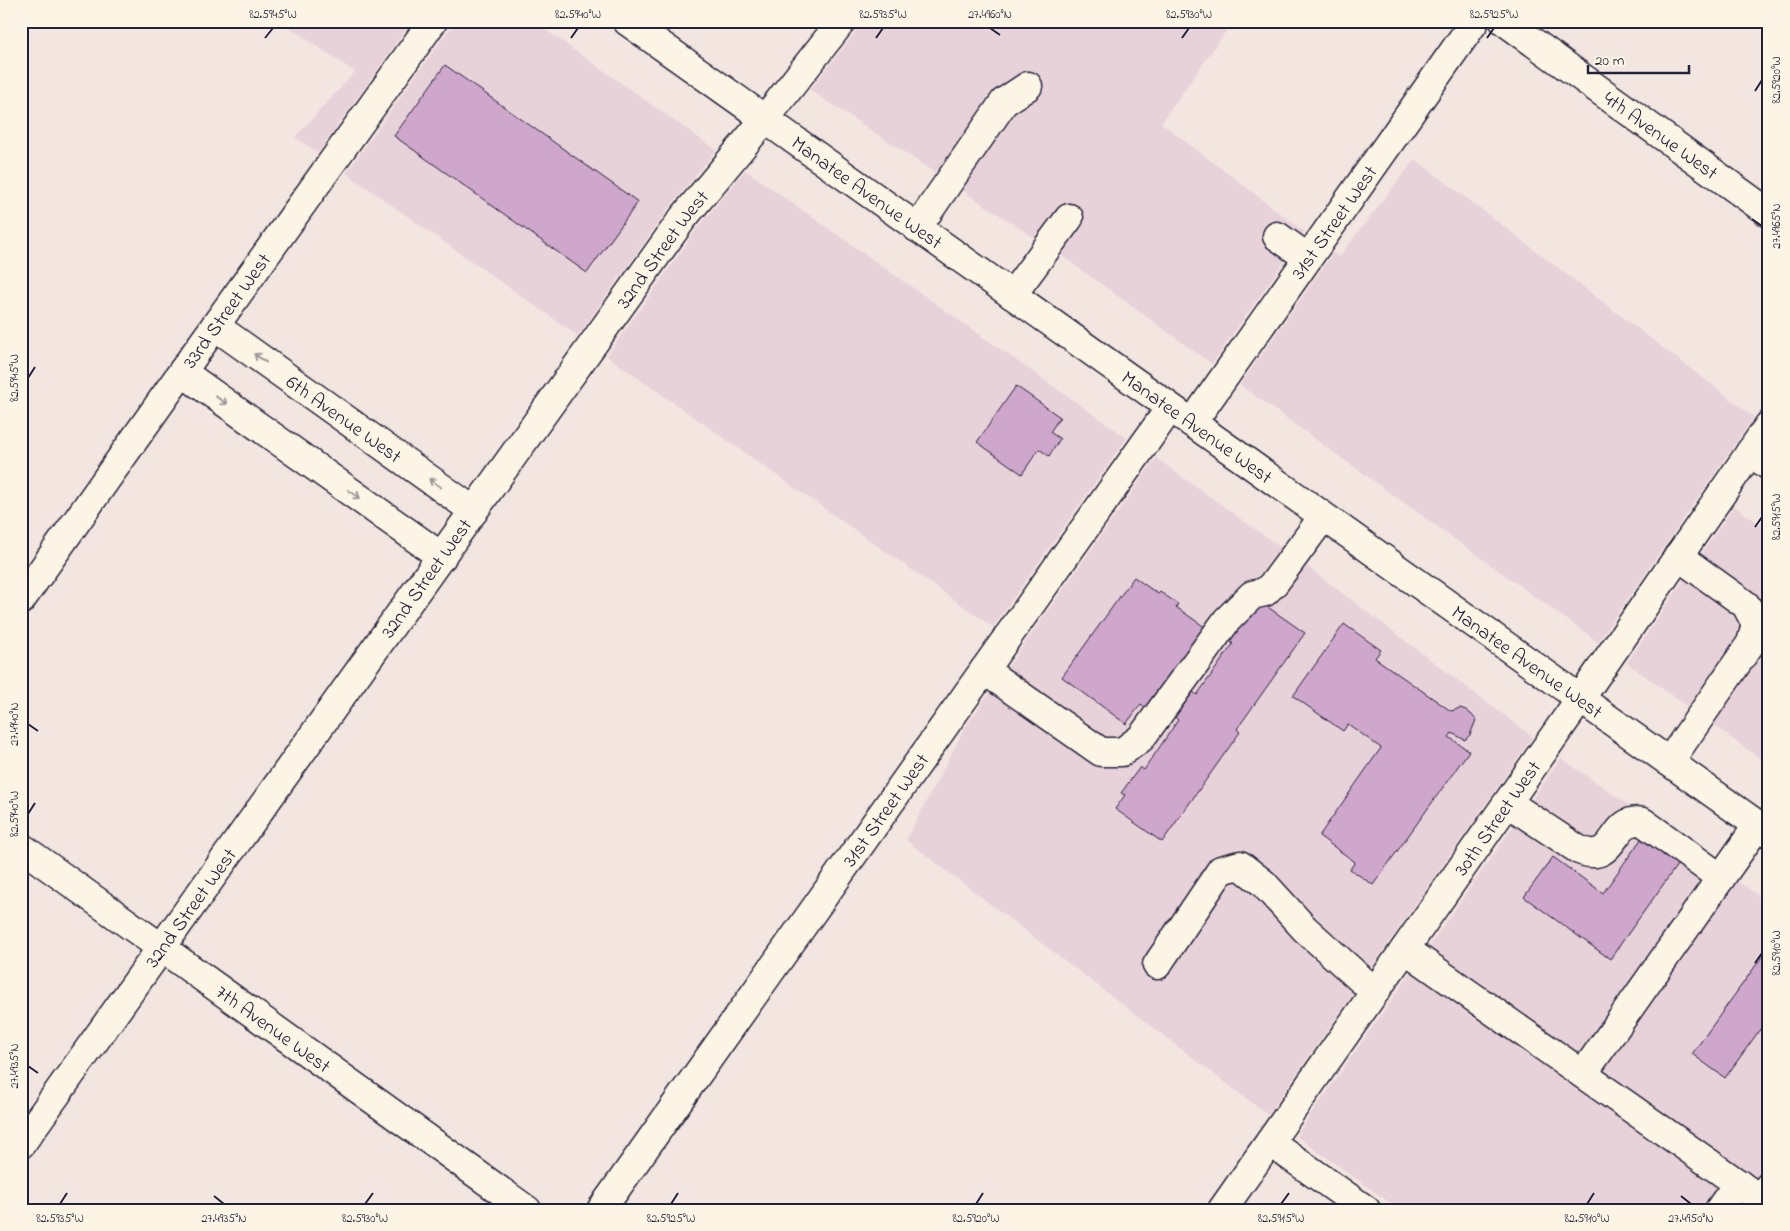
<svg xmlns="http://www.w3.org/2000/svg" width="1790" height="1231" viewBox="0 0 1790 1231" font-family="'Indie Flower',sans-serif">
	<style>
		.built { fill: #e8d2da }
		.building { fill: #cfa6cc; stroke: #22223b }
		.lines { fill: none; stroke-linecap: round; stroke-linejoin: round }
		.minor-casing { stroke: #22223b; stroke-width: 31 }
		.major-casing { stroke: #22223b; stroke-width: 31 }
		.minor { stroke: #fcf5e5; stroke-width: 28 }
		.major { stroke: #fcf5e5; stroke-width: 28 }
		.oneway { stroke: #9a9698 }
		.ticks { fill: none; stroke: #22223b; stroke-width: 2 }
		.labels { text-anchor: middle; stroke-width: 4; stroke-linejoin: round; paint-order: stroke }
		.street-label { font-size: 20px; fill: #22223b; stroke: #fcf5e5 }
		.neatline { fill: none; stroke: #22223b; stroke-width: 2 }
		.ticks-label { font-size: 12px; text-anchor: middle; fill: #22223b }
	</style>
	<rect width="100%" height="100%" fill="#f3e5e0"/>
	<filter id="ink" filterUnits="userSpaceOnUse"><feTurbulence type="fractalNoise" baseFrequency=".02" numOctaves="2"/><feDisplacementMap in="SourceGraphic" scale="10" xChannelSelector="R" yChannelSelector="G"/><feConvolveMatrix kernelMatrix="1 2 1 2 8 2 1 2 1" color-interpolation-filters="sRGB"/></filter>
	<g filter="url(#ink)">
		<g class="built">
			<polygon points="280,21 412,21 318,153 295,137 355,72"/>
			<polygon points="455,21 533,21 716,150 669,208 578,336 346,173"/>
			<polygon points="864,21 1233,21 1161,123 1305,232 1212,364 1065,258 810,90"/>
			<polygon points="1415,159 1754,417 1598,642 1240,385 1333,253 1339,257"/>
			<polygon points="745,170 1127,438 993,627 607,356 697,229"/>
			<polygon points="1156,458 1305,565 1533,737 1268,1115 906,840 966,726"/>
			<polygon points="1734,506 1769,530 1769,765 1627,663"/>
			<polygon points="1561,758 1769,903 1769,1210 1400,1210 1296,1136"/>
		</g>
		<g class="building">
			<polygon points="445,65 638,202 587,273 394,136"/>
			<polygon points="1016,386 1060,417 1050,432 1060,439 1049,456 1039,449 1022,474 977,442"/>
			<polygon points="1134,577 1158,594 1160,592 1178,604 1176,607 1209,630 1150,711 1141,704 1126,724 1062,677"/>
			<polygon points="1262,603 1305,633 1237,729 1240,732 1162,842 1115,809 1125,795 1121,793 1140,767 1144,770 1178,720 1175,717 1193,692 1197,695 1233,644 1230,641 1248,615 1251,618"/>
			<polygon points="1344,624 1381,650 1375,658 1451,711 1460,708 1466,710 1472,715 1476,720 1470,735 1465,740 1452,733 1449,737 1469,751 1373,885 1350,869 1355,862 1319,836 1381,748 1348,724 1343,731 1293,696"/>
			<polygon points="1644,835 1680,861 1610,959 1524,897 1553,857 1603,893"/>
			<polygon points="1769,947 1769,1017 1725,1078 1692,1054"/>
		</g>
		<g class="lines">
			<defs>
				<g id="minor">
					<path id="s1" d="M1504 21 1769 213"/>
					<polyline points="917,228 1004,102 1028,86"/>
					<polyline points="1277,236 1308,258"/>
					<polyline points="1012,295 1069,218"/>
					<path id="s2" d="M215 326 474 511"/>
					<polyline points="182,372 442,557"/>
					<path id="s3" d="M1192 423 1475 21"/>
					<polyline points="1750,452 1769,466"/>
					<path id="s4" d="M21 600 182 372 433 21"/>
					<polyline points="984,670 1101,752 1122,752 1141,738 1227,620 1252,595 1265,592 1275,582 1323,517"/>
					<polyline points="1669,762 1751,643 1756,624 1746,605 1678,556"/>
					<path d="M1508 803 1579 850C1618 866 1610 815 1643 822L1721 878"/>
					<path id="s5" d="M21 847 527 1210"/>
					<polyline points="1405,949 1760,1199 1769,1186"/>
					<polyline points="1157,965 1221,870 1240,865 1263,883 1305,929 1375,992"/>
					<polyline points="1583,1074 1758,825"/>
					<polyline points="1270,1142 1366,1210"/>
					<path id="s6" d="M21 1144 683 218 765 119 842 21"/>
					<path id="s7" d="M601 1210 1170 408"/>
					<path id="s8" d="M1222 1210 1580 699 1769 425"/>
					<polyline points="1719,1210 1738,1183"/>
				</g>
				<g id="major">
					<path id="s9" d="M627 21 1769 833"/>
				</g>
			</defs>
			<use href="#minor" class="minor-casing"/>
			<use href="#major" class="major-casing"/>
			<use href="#minor" class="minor"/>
			<use href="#major" class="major"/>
		</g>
		<defs><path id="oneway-shaft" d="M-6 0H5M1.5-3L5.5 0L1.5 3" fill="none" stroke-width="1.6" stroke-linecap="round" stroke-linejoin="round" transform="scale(1.25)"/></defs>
		<g class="oneway">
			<use href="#oneway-shaft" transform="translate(260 358) rotate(-144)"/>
			<use href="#oneway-shaft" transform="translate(221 400) rotate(35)"/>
			<use href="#oneway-shaft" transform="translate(435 483) rotate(-144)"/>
			<use href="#oneway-shaft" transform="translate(354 494) rotate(35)"/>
		</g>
	</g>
	<path class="ticks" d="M990 28 1000 35M265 38 273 28M571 38 578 28M876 38 883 28M1182 38 1189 28M1487 38 1494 28M1755 91 1762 80M1752 219 1762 226M28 378 35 367M1755 527 1762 517M28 724 38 731M28 814 35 803M1755 963 1762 953M28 1066 38 1073M214 1196 224 1204M1681 1196 1691 1204M60 1204 67 1193M365 1204 373 1193M671 1204 678 1193M976 1204 983 1193M1281 1204 1289 1193M1587 1204 1594 1193"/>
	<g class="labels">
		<g class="street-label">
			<text dy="7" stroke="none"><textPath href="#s1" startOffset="194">4th Avenue West</textPath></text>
			<text dy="7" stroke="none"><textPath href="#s9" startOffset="295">Manatee Avenue West</textPath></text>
			<text dy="7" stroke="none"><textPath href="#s3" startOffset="246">31st Street West</textPath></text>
			<text dy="7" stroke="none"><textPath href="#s6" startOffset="1101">32nd Street West</textPath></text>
			<text dy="7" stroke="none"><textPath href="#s4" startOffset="355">33rd Street West</textPath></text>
			<text dy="7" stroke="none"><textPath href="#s2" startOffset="159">6th Avenue West</textPath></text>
			<text dy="7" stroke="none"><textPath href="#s9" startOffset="700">Manatee Avenue West</textPath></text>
			<text dy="7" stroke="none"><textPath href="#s6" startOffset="696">32nd Street West</textPath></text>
			<text dy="7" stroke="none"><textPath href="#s9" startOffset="1105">Manatee Avenue West</textPath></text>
			<text dy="7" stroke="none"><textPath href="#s7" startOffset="491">31st Street West</textPath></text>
			<text dy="7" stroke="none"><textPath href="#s8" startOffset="479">30th Street West</textPath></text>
			<text dy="7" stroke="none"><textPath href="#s6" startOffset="291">32nd Street West</textPath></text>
			<text dy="7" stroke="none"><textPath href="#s5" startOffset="311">7th Avenue West</textPath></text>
		</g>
	</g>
	<rect width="1790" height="1231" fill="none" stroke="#fcf5e5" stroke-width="55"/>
	<path d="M1588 65v8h101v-8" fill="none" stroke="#22223b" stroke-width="2.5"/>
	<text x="1595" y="65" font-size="15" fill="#22223b" stroke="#fcf5e5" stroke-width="4" paint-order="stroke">20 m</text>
	<rect x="28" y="28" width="1734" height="1176" class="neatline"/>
	<g class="ticks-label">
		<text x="273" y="18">82.5945°W</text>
		<text x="578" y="18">82.5940°W</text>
		<text x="883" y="18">82.5935°W</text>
		<text x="990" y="18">27.4960°N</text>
		<text x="1189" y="18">82.5930°W</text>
		<text x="1494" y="18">82.5925°W</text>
		<text transform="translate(1776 80) rotate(-90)" y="4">82.5920°W</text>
		<text transform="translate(1776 226) rotate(-90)" y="4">27.4965°N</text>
		<text transform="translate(14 378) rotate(-90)" y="4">82.5945°W</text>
		<text transform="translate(1776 517) rotate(-90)" y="4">82.5915°W</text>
		<text transform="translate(14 724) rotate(-90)" y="4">27.4940°N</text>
		<text transform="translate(14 814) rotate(-90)" y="4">82.5940°W</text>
		<text transform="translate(1776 953) rotate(-90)" y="4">82.5910°W</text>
		<text transform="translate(14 1066) rotate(-90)" y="4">27.4935°N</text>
		<text x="60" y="1222">82.5935°W</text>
		<text x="224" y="1222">27.4935°N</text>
		<text x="365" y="1222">82.5930°W</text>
		<text x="671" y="1222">82.5925°W</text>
		<text x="976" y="1222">82.5920°W</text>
		<text x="1281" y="1222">82.5915°W</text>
		<text x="1587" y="1222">82.5910°W</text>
		<text x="1691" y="1222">27.4950°N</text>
	</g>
</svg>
